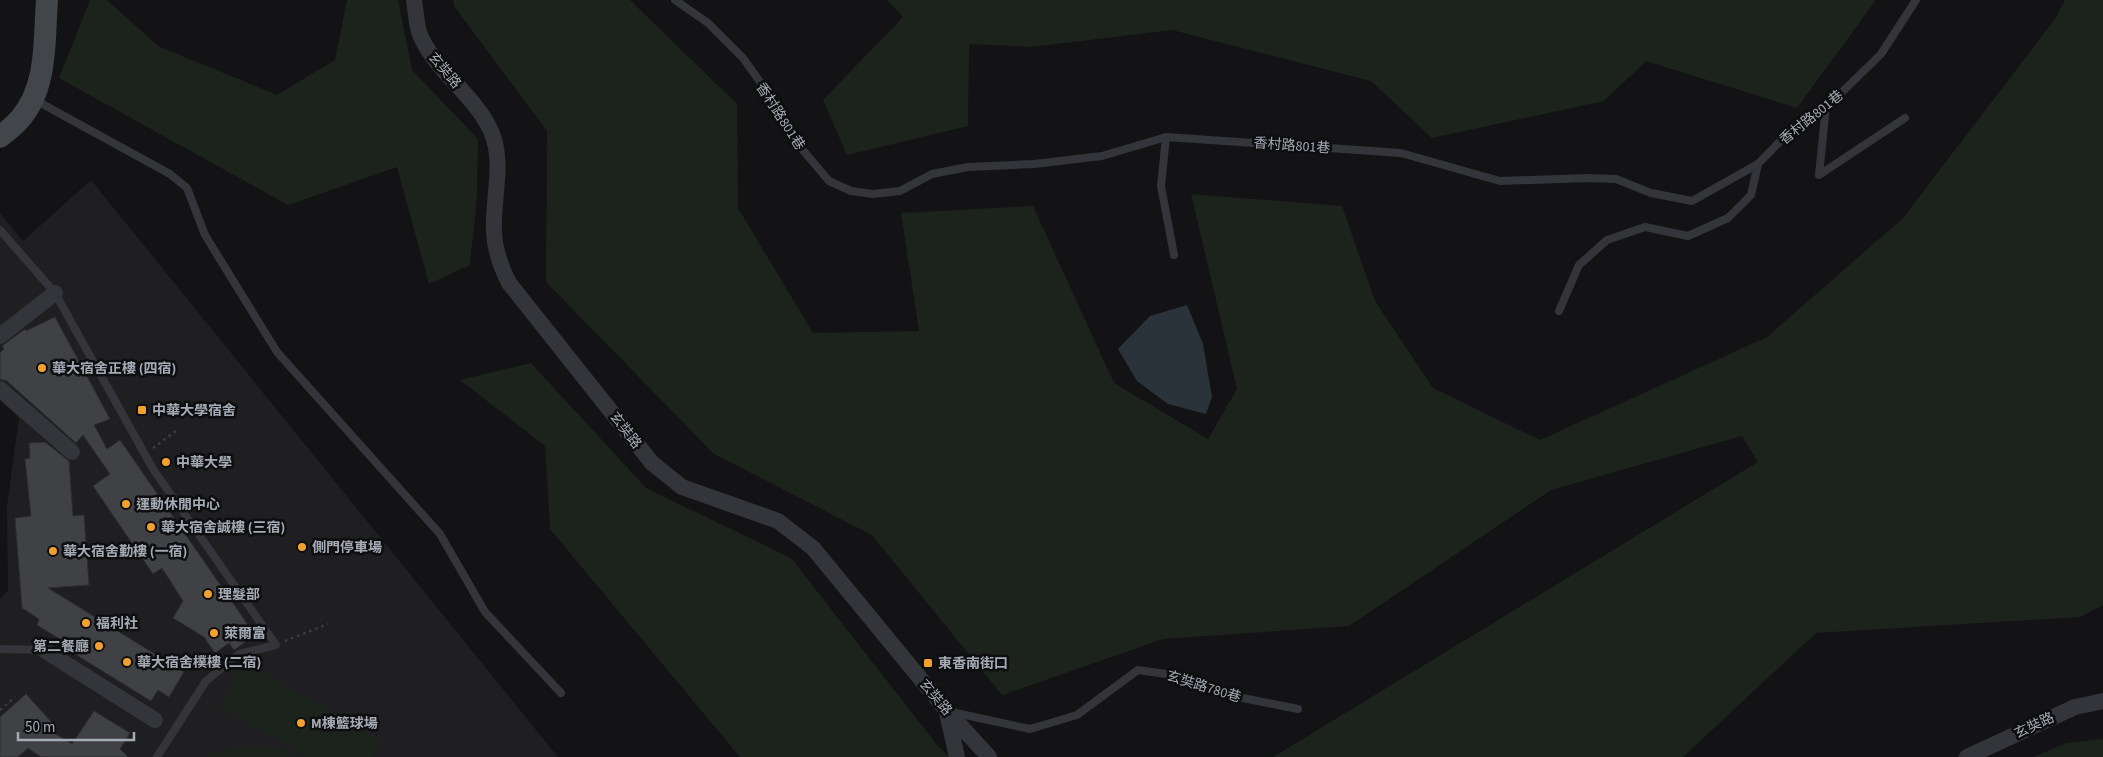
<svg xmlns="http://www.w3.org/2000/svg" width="2103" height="757" viewBox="0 0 2103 757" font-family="'Source Sans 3','Noto Sans TC',sans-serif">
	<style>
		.built { fill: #1f1f22 }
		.green { fill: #1b231c }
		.water { fill: #293339 }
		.building { fill: #3f4145; stroke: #2d2d31 }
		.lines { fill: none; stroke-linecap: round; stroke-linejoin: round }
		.path { stroke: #3a3d41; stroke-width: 2.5; stroke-dasharray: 2.5 4; stroke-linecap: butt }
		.lane { stroke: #34353a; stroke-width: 8 }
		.street { stroke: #34353a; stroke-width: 16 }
		.secondary { stroke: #42454a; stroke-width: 22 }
		.poi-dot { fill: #f2a12e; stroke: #0e0e10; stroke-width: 2 }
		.labels { text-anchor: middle; stroke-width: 5; stroke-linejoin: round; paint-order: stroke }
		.street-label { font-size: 14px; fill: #a5abb5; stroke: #0e0e10 }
		.poi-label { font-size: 14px; font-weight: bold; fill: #a5abb5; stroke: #0e0e10; text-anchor: start }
	</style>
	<rect width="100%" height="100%" fill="#131315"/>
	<polygon class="built" points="91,180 558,757 0,757 0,599 8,590 7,506 19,418 0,400 0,213 23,241"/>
	<g class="green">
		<polygon points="90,0 107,0 158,46 277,95 335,60 347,0 398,0 412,70 478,139 477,197 470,265 429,284 397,167 288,205 59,78"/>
		<polygon points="453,0 630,0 737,104 738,208 813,333 919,331 901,213 1033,206 1114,383 1208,439 1237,389 1191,194 1342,206 1375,301 1433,388 1540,440 1767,337 1903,218 2055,19 2065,0 2103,0 2103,605 2080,617 1816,633 1683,757 1273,757 1758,462 1742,436 1551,490 1349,626 1163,639 1002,695 872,535 714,454 546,282 547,131 454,6"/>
		<polygon points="887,0 1876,0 1797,108 1646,61 1604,101 1432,138 1371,81 1172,30 1031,47 969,44 968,126 847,155 823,100 903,17"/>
		<polygon points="531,363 646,488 791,558 938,746 950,757 740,757 550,529 545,446 460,380"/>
		<polygon points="244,662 382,740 373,757 309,757 219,706"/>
		<polygon points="2103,739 2103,757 2034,757 2066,743"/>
		<polygon points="248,745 273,747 300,757 206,757 220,751"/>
	</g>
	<polygon class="water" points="1187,305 1203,344 1212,397 1206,414 1168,404 1137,381 1118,349 1150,316"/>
	<g class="building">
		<polygon points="55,317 110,419 94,425 107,449 120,440 255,635 234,650 229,643 215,653 204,637 173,618 183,601 162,568 153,574 93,486 110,474 83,435 76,443 7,381 0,379 0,353 4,349 2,346 25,329 26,331"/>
		<polygon points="45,442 69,461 73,516 84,515 89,585 48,588 184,672 169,697 158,690 151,701 70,651 63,641 37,625 39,619 22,608 15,518 31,516 25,459 30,458 29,443"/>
		<polygon points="26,694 54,725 49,730 72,744 94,711 130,733 120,749 128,757 41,757 28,748 18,757 0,757 0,717"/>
	</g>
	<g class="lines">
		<g class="path">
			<polyline points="153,448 176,431"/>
			<polyline points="285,641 328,624"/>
			<polyline points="0,710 15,697"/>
		</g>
		<g class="lane">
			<polyline points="675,0 708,23 743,58 778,107 796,142 829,181 851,191 873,194 900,191 932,174 968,167 1034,164 1102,156 1166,137 1401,153 1500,181 1588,178 1616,179 1651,193 1692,201 1758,164 1791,130 1832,102 1881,54 1916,0"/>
			<polyline points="35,100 170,174 187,188 205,235 277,352 440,534 485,612 561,693"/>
			<polyline points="1826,106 1819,175 1905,118"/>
			<polyline points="1166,137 1161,186 1174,255"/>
			<polyline points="0,230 55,293 153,469 276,645 239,654 206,681 157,757"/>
			<polyline points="1559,311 1579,265 1607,240 1645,227 1688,236 1728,218 1751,195 1758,164"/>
			<polyline points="0,649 44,650"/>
			<polyline points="951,712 1030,729 1077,715 1138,670 1173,675 1228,695 1298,709"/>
		</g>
		<g class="street">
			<path d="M414 0C416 11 416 27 421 37 438 74 474 94 491 131 505 163 492 199 494 233 495 251 501 267 509 283L652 463 682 487 778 521 813 548 947 711 989 757"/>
			<polyline points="0,336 55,293"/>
			<polyline points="0,389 72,452"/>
			<polyline points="44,650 155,720"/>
			<polyline points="947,713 957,757"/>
			<polyline points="1967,757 2075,707 2103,701"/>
		</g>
		<path class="secondary" d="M0 137C7 131 14 126 20 119 48 87 44 39 47 0"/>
	</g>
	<g class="poi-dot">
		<circle cx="42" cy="368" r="5"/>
		<rect x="137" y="405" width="10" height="10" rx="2.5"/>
		<circle cx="166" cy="462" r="5"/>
		<circle cx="126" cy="504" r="5"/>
		<circle cx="151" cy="527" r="5"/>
		<circle cx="302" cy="547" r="5"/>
		<circle cx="53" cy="551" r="5"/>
		<circle cx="208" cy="594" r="5"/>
		<circle cx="86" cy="623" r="5"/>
		<circle cx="214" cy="633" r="5"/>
		<circle cx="99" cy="646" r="5"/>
		<circle cx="127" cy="662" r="5"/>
		<rect x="923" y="658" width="10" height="10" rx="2.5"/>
		<circle cx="301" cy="723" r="5"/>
	</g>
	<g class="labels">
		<g class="street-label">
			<text transform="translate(445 70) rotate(50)" y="5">玄奘路</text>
			<text transform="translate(781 116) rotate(57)" y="5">香村路801巷</text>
			<text transform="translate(1811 117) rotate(-39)" y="5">香村路801巷</text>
			<text transform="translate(1292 145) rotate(4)" y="5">香村路801巷</text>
			<text transform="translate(626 430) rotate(52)" y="5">玄奘路</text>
			<text transform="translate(1204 686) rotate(17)" y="5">玄奘路780巷</text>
			<text transform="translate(936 697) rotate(50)" y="5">玄奘路</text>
			<text transform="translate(2034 725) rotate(-25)" y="5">玄奘路</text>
		</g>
		<g class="poi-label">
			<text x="52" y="373">華大宿舍正樓 (四宿)</text>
			<text x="152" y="415">中華大學宿舍</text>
			<text x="176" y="467">中華大學</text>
			<text x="136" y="509">運動休閒中心</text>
			<text x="161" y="532">華大宿舍誠樓 (三宿)</text>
			<text x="312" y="552">側門停車場</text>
			<text x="63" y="556">華大宿舍勤樓 (一宿)</text>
			<text x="218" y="599">理髮部</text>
			<text x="96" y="628">福利社</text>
			<text x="224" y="638">萊爾富</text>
			<text x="89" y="651" text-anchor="end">第二餐廳</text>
			<text x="137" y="667">華大宿舍樸樓 (二宿)</text>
			<text x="938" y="668">東香南街口</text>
			<text x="311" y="728">M棟籃球場</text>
		</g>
	</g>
	<path d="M18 732v8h116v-8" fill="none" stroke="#a5abb5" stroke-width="2.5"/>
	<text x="25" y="732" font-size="15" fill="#a5abb5" stroke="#0e0e10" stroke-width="4" paint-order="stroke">50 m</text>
</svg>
